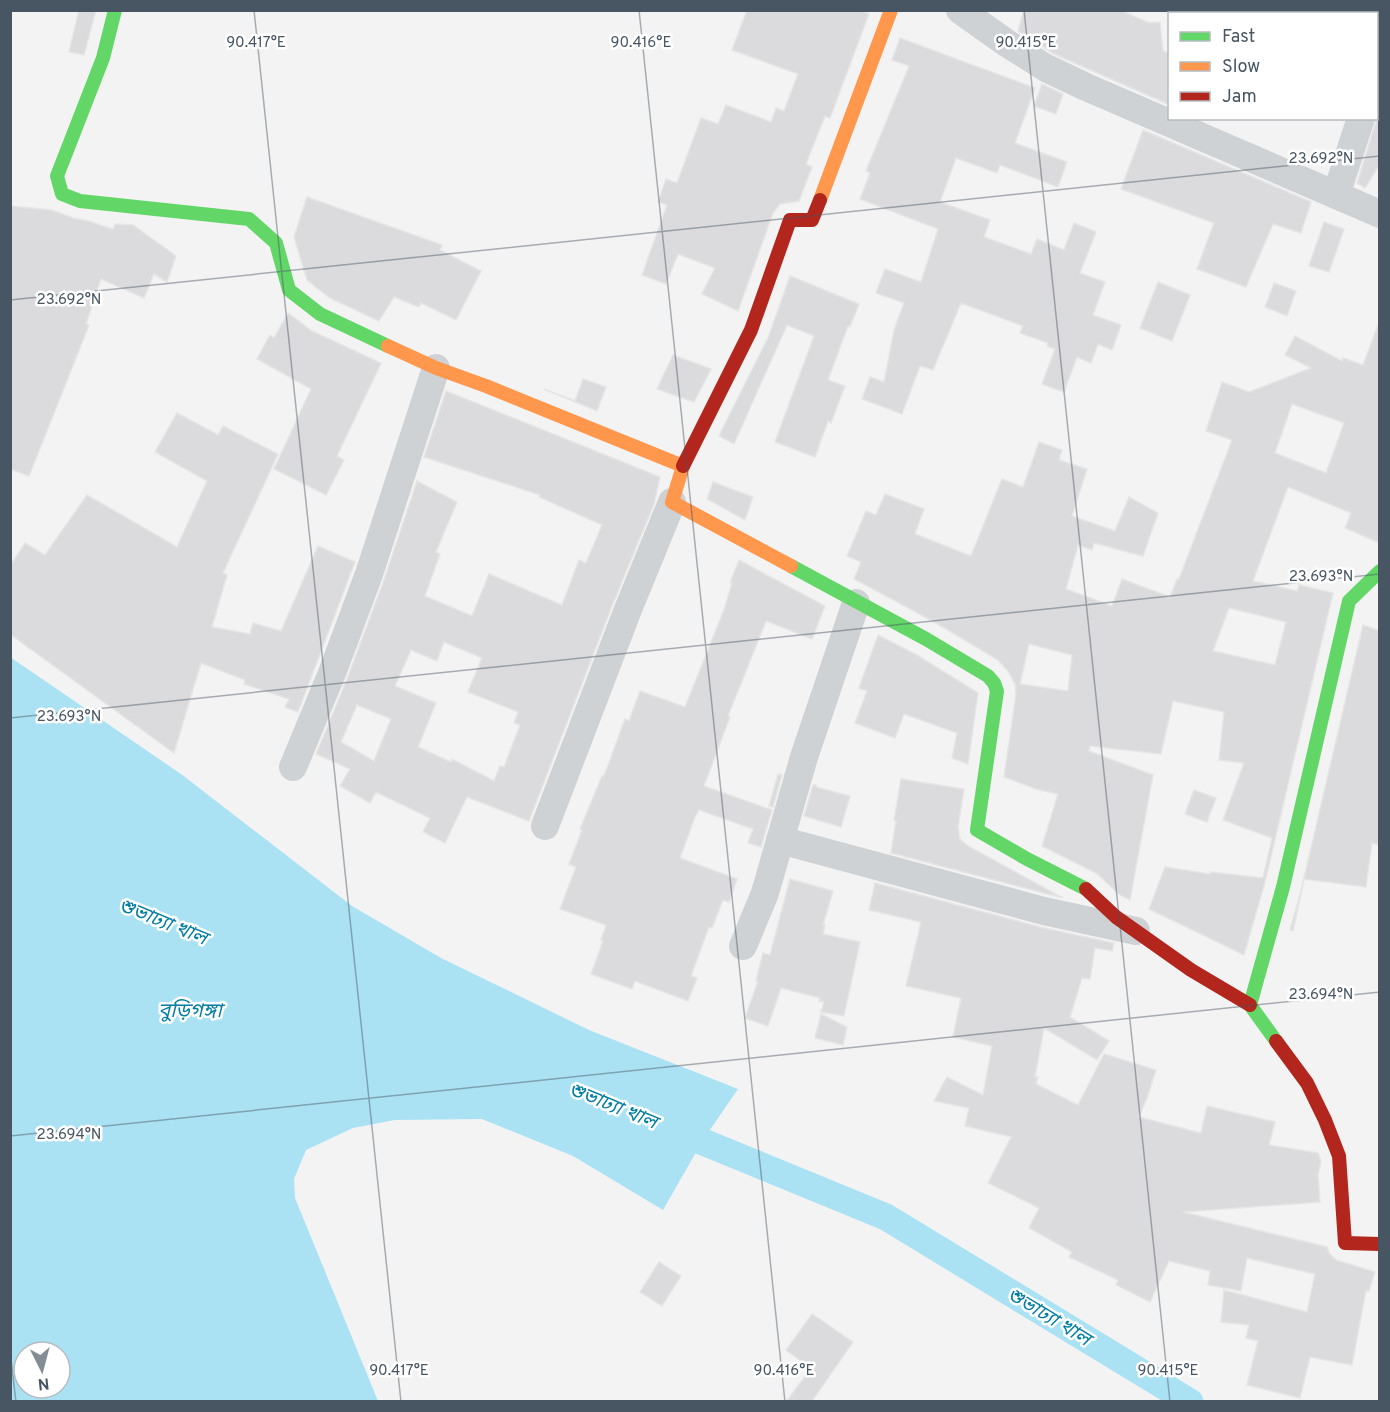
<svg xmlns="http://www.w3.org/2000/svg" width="1390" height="1412" viewBox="0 0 1390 1412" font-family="Overpass,'Noto Sans Bengali',sans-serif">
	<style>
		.water { fill: #aae2f4; fill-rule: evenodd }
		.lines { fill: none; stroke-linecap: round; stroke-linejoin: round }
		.canal { stroke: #aae2f4; stroke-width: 27 }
		.building { fill: #dbdbdd; stroke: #e5e5e6; stroke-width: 1.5; fill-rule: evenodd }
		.street { stroke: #cfd2d4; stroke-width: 28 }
		.fast { stroke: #63d668; stroke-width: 14 }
		.slow { stroke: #ff974d; stroke-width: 14 }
		.jam { stroke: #b3261e; stroke-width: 14 }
		.ticks { fill: none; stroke: #485562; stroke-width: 1.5; stroke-opacity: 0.45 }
		.labels { text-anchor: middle; stroke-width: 5; stroke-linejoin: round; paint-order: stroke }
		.water-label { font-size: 20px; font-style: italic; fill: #037ea2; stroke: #fff }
		.ticks-label { font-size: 15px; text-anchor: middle; fill: #485562; stroke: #fff; stroke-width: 5; stroke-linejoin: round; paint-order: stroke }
	</style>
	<rect width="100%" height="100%" fill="#f4f3f3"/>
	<path class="water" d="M10 657 181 774 352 906 441 958 589 1030 738 1089 703 1140 663 1210 573 1156 482 1119 395 1120 353 1128 306 1150 294 1179 295 1198 378 1401H11ZM24 1352H60V1388H24Z"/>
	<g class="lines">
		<polyline class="canal" points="669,1128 886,1217 1190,1402"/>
	</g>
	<g class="building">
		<polygon points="79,10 96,10 84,55 69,52"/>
		<polygon points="747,10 860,10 869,14 830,118 825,116 806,164 812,167 799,201 780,204 773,213 738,311 702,294 715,268 678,254 666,284 642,275 667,205 658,202 666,179 677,183 701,118 718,124 726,105 771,122 776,108 784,111 798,74 732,50"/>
		<polygon points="1024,10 1120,10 1149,23 1160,22 1163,51 1170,53 1170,105 1054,54 1018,31"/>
		<polygon points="900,38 1035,88 1015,143 1067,162 1058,187 1000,165 997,173 956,158 940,202 990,220 984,237 1031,254 1037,239 1064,250 1074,223 1096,232 1080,273 1105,282 1093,315 1121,325 1112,350 1098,344 1091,363 1077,357 1064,392 1042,384 1055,349 1047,346 1048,343 1020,333 1023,326 961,303 933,370 920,366 902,414 862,399 870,377 884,382 894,330 904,303 876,293 885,269 921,282 938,229 860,199 870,173 866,171 909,66 892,60"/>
		<polygon points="1042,84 1063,94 1056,114 1034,106"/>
		<polygon points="1377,118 1380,118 1380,164 1365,188 1357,183"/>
		<polygon points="1143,130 1311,202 1301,233 1273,224 1246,287 1197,269 1214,223 1121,189"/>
		<polygon points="307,197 442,245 440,250 481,271 456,320 421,303 419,307 394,297 379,321 330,298 307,280 294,237"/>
		<polygon points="10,206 52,210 73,218 88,221 113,229 115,224 133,225 176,256 167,282 154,274 144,298 101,279 86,324 89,325 29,476 10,469"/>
		<polygon points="1324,222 1344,229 1329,272 1309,266"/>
		<polygon points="790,276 859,304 850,327 848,326 828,380 845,386 831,423 828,421 815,457 775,442 814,336 787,325 734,444 719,436 768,338"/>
		<polygon points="1158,282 1190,295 1172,341 1140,328"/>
		<polygon points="1274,283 1296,291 1287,316 1265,307"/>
		<polygon points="288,313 312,331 381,363 337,456 344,460 326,495 274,469 311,389 257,359 270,335 274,338"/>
		<path d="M1378 325H1380V543L1345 528 1351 513 1288 487 1253 581 1297 591 1299 585 1333 593 1265 882 1244 955 1149 909 1165 867 1210 874 1211 872 1263 878 1272 838 1223 820 1244 763 1219 760 1224 712 1173 701 1161 754 1090 746 1089 751 1153 775 1130 900 1120 895 1096 873 1042 846 1058 794 1036 789 1004 777 1016 694 1015 684 1008 671 998 660 936 623 854 579 861 562 847 556 866 511 876 515 885 494 924 509 915 534 971 556 1002 479 1023 487 1039 442 1062 450 1059 460 1087 469 1072 516 1115 531 1129 497 1158 513 1143 556 1094 543 1092 550 1078 545 1066 589 1112 606 1122 579 1170 597 1177 579H1179L1232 440 1206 431 1222 382 1249 392 1311 368 1285 355 1295 336 1342 361 1343 358 1363 365ZM1292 404 1344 423 1326 473 1275 453ZM1229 608 1286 622 1275 665 1213 651ZM1029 644 1072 655 1068 691 1020 684Z"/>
		<polygon points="673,355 711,369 694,402 657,389"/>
		<polygon points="583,379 606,387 597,411 544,389 575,401"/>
		<path d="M446 391 660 477 654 504 612 606 529 821 467 797 445 843 423 832 430 818 376 792 370 803 340 786 350 769 316 754 347 679 384 580 417 481 457 502 436 552 440 554 425 596 472 616 489 574 562 605 579 560 586 563 602 525 539 497 540 495 424 457ZM444 642 482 658 468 692 518 712 514 723 520 725 504 767 500 766 494 781 452 759 451 762 418 747 436 703 395 686 411 650 437 661ZM357 705 391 719 374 761 341 742Z"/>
		<polygon points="177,413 218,435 223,426 278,454 223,573 227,575 212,627 250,634 253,623 281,631 318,546 355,562 298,712 285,707 289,699 244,684 245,680 201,663 174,753 10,634 10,566 25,543 45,555 87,495 177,547 207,481 155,452"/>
		<polygon points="713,482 753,497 745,520 707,499"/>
		<polygon points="739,560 825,606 812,639 766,621 728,716 730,717 704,786 772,810 761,847 748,843 753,829 699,810 695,817 680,858 737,879 729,902 723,900 712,928 709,927 691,976 697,978 688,1001 635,981 632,989 591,974 603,941 601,940 606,925 560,909 576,867 569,864 582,830 580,829 602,776 604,776 625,719 629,721 640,691 685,707 724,610 732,583 730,583"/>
		<polygon points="1363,625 1380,631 1380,845 1372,843 1366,887 1304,879 1293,931 1290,930 1301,891"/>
		<polygon points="878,635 917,655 978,693 968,764 952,758 957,733 904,714 895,738 855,723 867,691 859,688"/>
		<polygon points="778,774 782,775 773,807 769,806"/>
		<polygon points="901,779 964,789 958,827 960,839 968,846 1063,898 891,853 896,821 894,820"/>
		<polygon points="813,785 816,785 816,787 850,796 841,827 804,816"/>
		<polygon points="1194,790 1216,798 1207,822 1185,814"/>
		<polygon points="790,879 833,891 823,925 825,925 823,934 860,942 844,1016 821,1012 824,1002 819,1001 820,998 781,988 768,1026 745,1018 758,981 756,981 763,953 770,955"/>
		<polygon points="875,883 1040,927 1114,943 1112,951 1095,948 1090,979 1082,978 1070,1017 1109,1041 1097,1060 1044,1028 1035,1077 1038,1077 1036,1084 1078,1105 1104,1054 1156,1070 1147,1098 1139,1117 1201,1133 1207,1106 1275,1122 1269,1145 1318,1153 1321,1161 1318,1175 1320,1202 1183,1212 1327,1247 1329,1253 1336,1260 1375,1272 1369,1291 1366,1290 1352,1365 1310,1357 1300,1398 1247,1385 1258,1341 1246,1338 1249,1325 1221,1322 1224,1290 1307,1312 1315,1274 1247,1258 1241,1291 1208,1285 1210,1271 1169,1261 1150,1302 1116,1285 1118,1280 1069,1257 1072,1252 1029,1228 1039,1208 988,1183 1011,1137 965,1126 969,1108 934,1101 947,1077 983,1095 992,1046 953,1037 961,998 906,986 921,922 869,910"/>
		<polygon points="821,1014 847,1027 843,1045 815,1038"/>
		<polygon points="659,1262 681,1276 662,1306 640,1292"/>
		<polygon points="812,1314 853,1342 812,1401 787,1401 811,1368 786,1350"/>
	</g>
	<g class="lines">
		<g class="street">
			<polyline points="960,10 1008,44 1046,68 1086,87 1380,214"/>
			<polyline points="1376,23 1378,10"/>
			<polyline points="1336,195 1361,118"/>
			<polyline points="293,767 332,673 369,574 436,368"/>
			<polyline points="545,826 627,612 672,502"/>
			<polyline points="780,840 1044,911 1136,931"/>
			<polyline points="743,946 765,893 804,757 856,603"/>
		</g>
		<g class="fast">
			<polyline points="115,10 103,58 57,176 62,194 80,201 249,219 276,243 289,290 320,314 388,346"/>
			<polyline points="791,566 926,639 988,676 994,683 997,691 977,830 1027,859 1086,889"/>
			<polyline points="1276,1041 1250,1005 1283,887 1349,601 1380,571"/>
		</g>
		<g class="slow">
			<polyline points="820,200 891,10"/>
			<polyline points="388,346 436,368 486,386 683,466 672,502 791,566"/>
		</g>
		<g class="jam">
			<polyline points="683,466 751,330 790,220 812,220 820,200"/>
			<polyline points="1086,889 1116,917 1191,970 1250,1005"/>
			<polyline points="1276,1041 1307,1083 1325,1120 1339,1156 1345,1243 1380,1244"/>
		</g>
	</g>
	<path class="ticks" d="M254 10 401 1402M639 10 785 1402M1024 10 1170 1402M10 300 1380 156M10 718 1380 574M10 1136 1380 992M10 1351 16 1402"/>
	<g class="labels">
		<g class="water-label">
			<text transform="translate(163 921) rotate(22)" y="7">শুভাঢ্যা খাল</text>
			<text x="190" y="1017">বুড়িগঙ্গা</text>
			<text transform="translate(613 1105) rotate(22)" y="7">শুভাঢ্যা খাল</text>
			<text transform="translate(1049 1316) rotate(31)" y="7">শুভাঢ্যা খাল</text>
		</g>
	</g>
	<g class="ticks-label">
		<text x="256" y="47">90.417°E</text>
		<text x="641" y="47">90.416°E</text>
		<text x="1026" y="47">90.415°E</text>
		<text x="1321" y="163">23.692°N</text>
		<text x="69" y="304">23.692°N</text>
		<text x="1321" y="581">23.693°N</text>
		<text x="69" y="721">23.693°N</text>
		<text x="1321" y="999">23.694°N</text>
		<text x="69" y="1139">23.694°N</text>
		<text x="399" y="1375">90.417°E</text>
		<text x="784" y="1375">90.416°E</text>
		<text x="1168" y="1375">90.415°E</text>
	</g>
	<rect width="1390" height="1412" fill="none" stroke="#485562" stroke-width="24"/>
	<rect x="1168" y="12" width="210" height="108" fill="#ffffff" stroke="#b6bbc0" stroke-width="1.5"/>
	<rect x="1180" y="32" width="30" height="9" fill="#63d668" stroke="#b6bbc0" stroke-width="1.5"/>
	<text x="1222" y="42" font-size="18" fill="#485562">Fast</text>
	<rect x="1180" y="62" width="30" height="9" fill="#ff974d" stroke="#b6bbc0" stroke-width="1.5"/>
	<text x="1222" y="72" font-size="18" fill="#485562">Slow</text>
	<rect x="1180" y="92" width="30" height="9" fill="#b3261e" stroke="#b6bbc0" stroke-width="1.5"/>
	<text x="1222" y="102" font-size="18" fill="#485562">Jam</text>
	<g transform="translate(42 1370) rotate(174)"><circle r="28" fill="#ffffff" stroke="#b6bbc0" stroke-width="1.5"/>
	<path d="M0-4.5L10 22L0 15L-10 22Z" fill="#848c95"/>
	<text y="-9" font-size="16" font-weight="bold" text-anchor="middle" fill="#485562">N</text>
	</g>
</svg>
